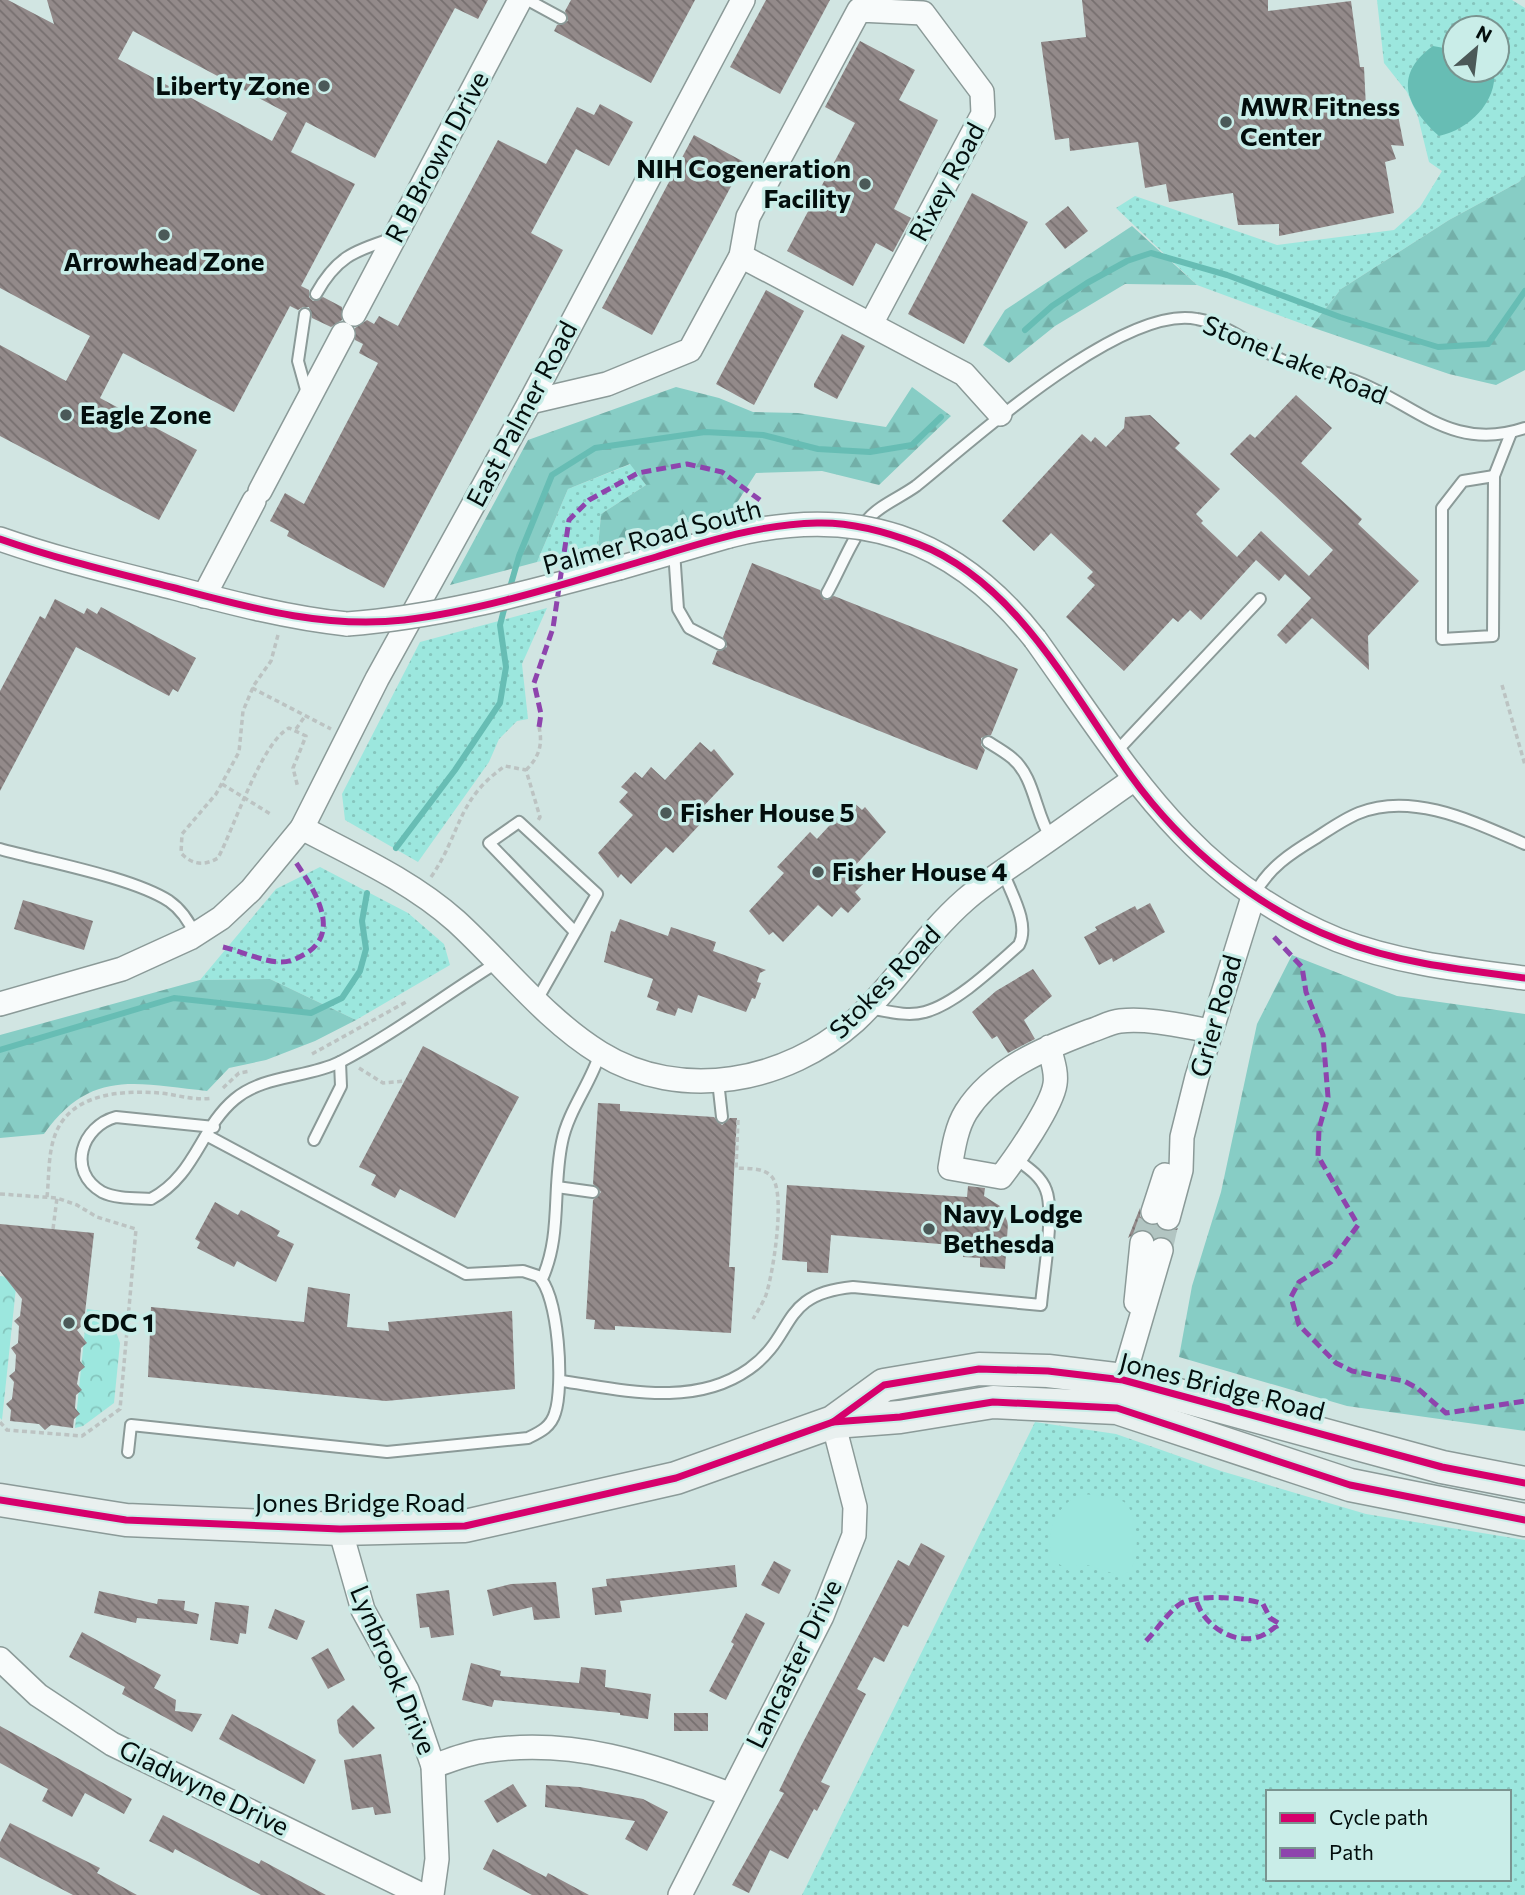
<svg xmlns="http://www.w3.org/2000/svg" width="1525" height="1895" viewBox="0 0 1525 1895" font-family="Commissioner,sans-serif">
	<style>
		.grass { fill: url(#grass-dots); fill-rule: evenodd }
		.forest { fill: url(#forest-firs) }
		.park { fill: url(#park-crowns) }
		.pitch { fill: #9ce7de }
		.water { fill: #67bdb4 }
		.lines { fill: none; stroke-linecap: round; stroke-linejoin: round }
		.stream { stroke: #67bdb4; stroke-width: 6 }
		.building { fill: url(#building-back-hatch); fill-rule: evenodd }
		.street-tunnel { stroke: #b2c5c2; stroke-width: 23; stroke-dasharray: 23 11; stroke-linecap: butt }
		.lane-casing { stroke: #8b9a98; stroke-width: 14 }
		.street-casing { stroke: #8b9a98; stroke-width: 26 }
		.secondary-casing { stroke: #8b9a98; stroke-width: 35 }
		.path { stroke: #bcc3c2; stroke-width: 3.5; stroke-dasharray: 5 3.5; stroke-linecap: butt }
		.lane { stroke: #f8fbfb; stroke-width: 10 }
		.street { stroke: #f8fbfb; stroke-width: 23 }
		.secondary { stroke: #e9f0ef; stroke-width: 32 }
		.street-bridge-casing { stroke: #8b9a98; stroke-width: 26; stroke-linecap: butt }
		.street-bridge { stroke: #f8fbfb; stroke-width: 23 }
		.quiet { stroke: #8e44ad; stroke-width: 5; stroke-dasharray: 10 5; stroke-linecap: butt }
		.cycleway-casing { stroke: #c9ede8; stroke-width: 11 }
		.cycleway { stroke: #d6006c; stroke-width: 7 }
		.poi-dot { fill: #4b5958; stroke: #c9ede8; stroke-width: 2.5 }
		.labels { text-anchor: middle; stroke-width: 7; stroke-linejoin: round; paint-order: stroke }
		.poi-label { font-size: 26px; font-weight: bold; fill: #030e0d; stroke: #c9ede8; text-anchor: start }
		.street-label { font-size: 26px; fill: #030e0d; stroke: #c9ede8 }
	</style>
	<defs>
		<pattern id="grass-dots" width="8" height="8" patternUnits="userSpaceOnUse" patternTransform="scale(1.75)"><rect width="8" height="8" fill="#9ce7de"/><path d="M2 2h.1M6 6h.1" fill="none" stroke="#85c5bd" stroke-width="1.8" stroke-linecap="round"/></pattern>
		<pattern id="forest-firs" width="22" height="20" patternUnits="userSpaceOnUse" patternTransform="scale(1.75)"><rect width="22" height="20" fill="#87cdc5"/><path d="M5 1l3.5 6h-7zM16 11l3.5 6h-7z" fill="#73afa8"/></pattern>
		<pattern id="park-crowns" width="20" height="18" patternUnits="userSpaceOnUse" patternTransform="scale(1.75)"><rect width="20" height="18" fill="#9ce7de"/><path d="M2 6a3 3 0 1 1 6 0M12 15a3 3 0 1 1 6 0" fill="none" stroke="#85c5bd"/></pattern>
		<pattern id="building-back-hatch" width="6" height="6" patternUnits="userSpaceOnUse" patternTransform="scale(1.75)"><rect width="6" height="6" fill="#938a8a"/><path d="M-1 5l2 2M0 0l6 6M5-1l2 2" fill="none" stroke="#766f6f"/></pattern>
	</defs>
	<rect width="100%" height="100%" fill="#d1e5e2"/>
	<g class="grass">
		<path d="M1377 0H1512L1525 8V175L1519 182 1449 220 1341 289 1311 327 1197 285 1116 208 1135 196 1277 245 1394 230 1420 207 1442 171 1429 162 1418 117 1407 92 1384 63ZM1455 28H1497V70H1455Z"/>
		<polygon points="631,464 646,485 601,514 598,548 537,562 568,489"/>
		<polygon points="547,608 522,664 528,719 517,721 499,739 489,762 418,862 345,820 342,794 420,642"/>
		<polygon points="320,867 408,913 444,944 450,965 356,1020 270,979 200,980 276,889"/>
		<path d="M1035 1422 1116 1434 1221 1471 1366 1514 1525 1540V1895H802ZM1268 1792H1509V1879H1268Z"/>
	</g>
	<g class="forest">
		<polygon points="1525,175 1525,370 1496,385 1449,374 1311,327 1341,289 1449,220 1519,182"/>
		<polygon points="1132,226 1197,285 1125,284 1055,326 1009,363 983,345 1005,310"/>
		<polygon points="676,387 719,398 753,412 798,413 886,427 912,387 951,416 879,485 822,471 756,473 733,509 598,548 601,514 646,485 630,464 568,489 537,562 450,585 528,440"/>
		<polygon points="1292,955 1397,996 1525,1014 1525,1431 1347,1406 1179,1357 1192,1286 1221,1192 1257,1024"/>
		<path d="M270 979 356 1020 315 1041 266 1060 229 1068 207 1091C137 1084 91 1068 44 1134L0 1138V1035L200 980Z"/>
	</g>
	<g class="park">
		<polygon points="0,1276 17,1278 2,1420 0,1418"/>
		<polygon points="87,1309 109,1312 120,1343 114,1403 83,1426 75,1428"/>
	</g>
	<path class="pitch" d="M1080 1494C1092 1495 1115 1496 1124 1502 1138 1511 1141 1559 1130 1570 1128 1573 1124 1574 1121 1576L1081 1563 1069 1571 1052 1559C1045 1532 1055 1507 1080 1494Z"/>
	<path class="water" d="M1433 46 1455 50V70H1494C1498 102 1468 130 1439 136 1408 108 1391 76 1433 46Z"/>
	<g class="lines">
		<g class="stream">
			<polyline points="1025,330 1052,306 1087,283 1127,261 1151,253 1227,275 1340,317 1438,347 1488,344 1525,291"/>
			<polyline points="509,591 519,556 552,475 595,448 705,432 763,435 818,449 870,452 912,445 941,417"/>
			<polyline points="396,848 455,770 500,703 506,667 500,625 506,602"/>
			<polyline points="0,1050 174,998 311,1013 342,998 360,971 366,949 362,921 367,893"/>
		</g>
	</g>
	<g class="building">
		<path d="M0 0H8L54 24 47 0H488L478 19 455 8 375 158 306 122 291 152 355 184 301 286 309 290V297L313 301 323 297 342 307V320L331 327 312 318 309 307H303L298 310 290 306 234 412 123 353 100 398 197 450 159 520 0 436V345L66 381 90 336 0 288ZM133 31 287 113 272 141 118 59Z"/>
		<polygon points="571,0 695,0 651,83 554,31 557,25 568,21 565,11"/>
		<polygon points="766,0 830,0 780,94 730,67"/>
		<polygon points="1082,0 1268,0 1268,11 1351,1 1360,67 1364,67 1366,108 1396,105 1404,146 1391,145 1396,159 1385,162 1394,213 1279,236 1279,224 1238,225 1233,193 1169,202 1166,184 1145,188 1138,142 1070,151 1069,138 1055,140 1041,42 1086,37"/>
		<polygon points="860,41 915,70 899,100 938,120 894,209 911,218 893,252 876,243 853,286 787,251 855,123 825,107"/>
		<polygon points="600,104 633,122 609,166 576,149 531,233 563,250 384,588 287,536 289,531 270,521 285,493 304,504 378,363 359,353 363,344 355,340 355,328 367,320 374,324 379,316 398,326 498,140 546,164 577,107 594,115"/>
		<polygon points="694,135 744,162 652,335 602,308"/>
		<polygon points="972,193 1028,222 964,344 908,314"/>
		<polygon points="1068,206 1088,231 1065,249 1045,224"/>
		<polygon points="766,290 804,311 754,405 716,384"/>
		<polygon points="842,334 865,346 837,399 814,387 814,384"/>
		<polygon points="1296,395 1332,428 1301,463 1362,519 1358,524 1419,581 1368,636 1369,670 1312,618 1286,644 1277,635 1311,598 1285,574 1279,581 1256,560 1201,620 1190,610 1178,622 1173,618 1124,671 1066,617 1095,585 1087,578 1093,572 1051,533 1034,551 1002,521 1082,434 1091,442 1095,437 1106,447 1124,428 1125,417 1150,415 1180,443 1175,448 1220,489 1196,514 1203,521 1201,523 1237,557 1261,531 1309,576 1333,550 1230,454 1250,434 1255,438"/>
		<polygon points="752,563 820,590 824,600 834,596 1018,669 991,735 981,738 981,745 985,750 977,770 712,664 717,651 727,647 723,637"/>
		<polygon points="55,599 84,614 87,608 97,614 101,607 196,658 178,692 173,689 169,696 76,647 0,791 0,691 40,616 45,619"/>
		<polygon points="700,742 711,752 714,749 734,774 699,811 706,818 673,853 666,847 631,884 621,874 618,878 598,853 633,815 619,802 628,792 621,787 635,772 642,778 651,767 665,780"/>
		<polygon points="852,801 862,810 865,807 886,832 851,870 865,882 855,892 861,899 848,913 841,907 832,917 818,905 783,942 773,932 769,935 749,911 784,873 777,867 810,832 817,839"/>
		<polygon points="23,900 93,921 84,950 14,929"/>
		<polygon points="1150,903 1165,932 1113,962 1112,958 1099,965 1084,937 1097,930 1095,927 1135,906 1137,910"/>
		<polygon points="620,919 668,936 671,927 716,942 713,951 766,970 760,973 757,982 761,983 755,999 752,998 746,1012 698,995 692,1013 678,1008 675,1016 656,1010 659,1002 647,997 653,979 604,962 611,931 615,932"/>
		<polygon points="1033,969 1052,996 1024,1020 1035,1039 1008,1053 997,1036 992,1039 972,1012 996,991"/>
		<polygon points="423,1046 519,1097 455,1218 400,1189 395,1198 371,1185 376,1175 359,1167"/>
		<polygon points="598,1103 620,1104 620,1111 714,1117 722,1125 730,1118 737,1118 729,1267 735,1267 731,1333 615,1326 615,1330 594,1329 595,1320 586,1319 593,1200 601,1192 593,1184"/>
		<polygon points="787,1185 967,1197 968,1186 985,1188 984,1196 1000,1206 1008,1223 1005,1269 980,1267 980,1258 963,1257 964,1246 831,1235 828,1273 807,1272 807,1262 782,1260"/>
		<polygon points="215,1202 238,1215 241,1210 280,1231 277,1236 294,1244 276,1282 237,1261 234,1267 197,1248 200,1242 195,1239"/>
		<polygon points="1140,1208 1140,1216 1148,1225 1157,1225 1165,1232 1178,1228 1172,1242 1164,1236 1155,1238 1143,1229 1128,1238"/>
		<polygon points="0,1224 94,1233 85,1313 90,1319 77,1330 87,1343 81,1348 80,1361 85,1367 79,1372 77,1384 82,1390 76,1395 75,1408 80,1414 74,1419 73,1428 51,1425 45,1430 39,1424 10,1421 11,1410 6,1404 12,1399 14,1382 9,1376 15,1371 16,1355 11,1348 18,1343 19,1326 14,1321 20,1316 22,1299 0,1271"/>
		<polygon points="308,1287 350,1294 347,1327 389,1331 388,1322 512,1311 515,1389 386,1401 148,1377 151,1307 304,1322"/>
		<polygon points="921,1543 945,1556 908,1627 903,1625 884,1662 874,1657 857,1689 866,1694 821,1782 830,1786 817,1811 814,1809 788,1859 770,1850 749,1893 732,1885 784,1793 779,1791 800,1748 898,1560 909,1566"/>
		<polygon points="774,1561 791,1570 779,1594 761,1585"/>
		<polygon points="735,1565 737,1587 620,1601 622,1612 595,1615 592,1588 607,1586 606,1579"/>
		<polygon points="556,1582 560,1618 534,1620 532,1607 493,1616 487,1590 511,1584"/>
		<polygon points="449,1590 454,1635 431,1638 429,1627 420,1628 416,1594"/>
		<polygon points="99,1591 157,1604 158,1599 185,1601 184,1610 199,1614 197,1624 137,1618 136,1623 94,1613"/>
		<polygon points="215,1602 249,1606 246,1634 240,1633 238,1644 210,1640"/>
		<polygon points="275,1609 305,1621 297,1640 268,1628"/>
		<polygon points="746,1613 765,1623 726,1700 709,1691 734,1644 731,1642"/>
		<polygon points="82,1632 161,1675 154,1688 176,1700 175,1711 202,1714 192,1732 122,1694 125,1687 69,1657"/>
		<polygon points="328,1648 345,1680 328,1689 311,1658"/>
		<polygon points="471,1663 501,1671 500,1676 579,1683 581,1667 606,1670 605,1687 651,1694 648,1719 620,1715 620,1713 494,1700 492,1707 462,1700"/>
		<polygon points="353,1705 375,1728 353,1748 339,1733 337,1720"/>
		<rect x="674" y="1713" width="34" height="18"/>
		<polygon points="232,1714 316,1760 304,1784 219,1739"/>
		<polygon points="0,1726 132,1799 124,1814 85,1793 72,1817 42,1801 48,1789 0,1763"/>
		<polygon points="381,1754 391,1813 375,1815 373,1807 352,1810 344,1760"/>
		<polygon points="513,1784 527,1806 497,1823 484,1801"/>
		<polygon points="546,1785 580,1787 643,1799 668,1812 647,1851 625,1839 635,1821 545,1807"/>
		<polygon points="163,1815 259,1864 261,1860 326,1895 261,1895 175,1849 173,1853 149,1841"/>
		<polygon points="10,1823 100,1868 97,1873 137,1895 73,1895 0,1857 0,1842"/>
		<polygon points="493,1849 546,1877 548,1873 589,1895 532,1895 483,1869"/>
	</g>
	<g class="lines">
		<g class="street-tunnel">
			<polyline points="1142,1243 1153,1212"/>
			<polyline points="1161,1250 1168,1218"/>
		</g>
		<defs>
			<g id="lane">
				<polyline points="528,0 561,18"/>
				<path d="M316 294C336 258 353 251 391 239"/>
				<polyline points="305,314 298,361 308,397"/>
				<polygon points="1494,476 1493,636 1442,639 1442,508 1463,481"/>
				<polyline points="1494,476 1511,433"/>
				<polyline points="674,551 678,609 689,628 720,644"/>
				<path d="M827 593C838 574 854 534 868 519 880 505 901 497 916 486 972 441 1122 304 1197 319 1231 325 1256 350 1287 362 1308 371 1332 372 1353 380 1415 403 1451 453 1525 428"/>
				<path d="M988 742C996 747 1005 752 1012 758 1035 777 1035 814 1051 838"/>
				<polyline points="1115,753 1260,599"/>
				<path d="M0 849C47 862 131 877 169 901 182 910 189 921 195 935"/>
				<path d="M1254 895C1268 868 1291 853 1316 838 1330 829 1344 819 1359 813 1413 791 1476 823 1525 844"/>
				<polyline points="537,1000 597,894 519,822 489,843 575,932"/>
				<path d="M869 1008C887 1011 907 1017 925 1012 957 1003 994 967 1019 945 1030 924 1011 893 1003 872"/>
				<polyline points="718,1081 722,1117"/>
				<path d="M214 1127 116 1117C82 1126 66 1171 102 1192 116 1199 136 1198 151 1199 196 1175 200 1128 235 1099 263 1075 308 1078 340 1062 394 1034 446 994 498 962"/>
				<polyline points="314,1140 341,1086 340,1062"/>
				<polyline points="557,1187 593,1192"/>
				<path d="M542 1279C562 1235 552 1189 562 1142 568 1111 591 1083 600 1053"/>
				<path d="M562 1381C623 1390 694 1408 749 1369 797 1335 778 1294 853 1287L1041 1305C1043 1279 1055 1212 1046 1190 1041 1176 1027 1167 1016 1159"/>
				<path d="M128 1452 131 1425 387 1452 528 1438C540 1432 551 1427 555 1413 564 1387 559 1294 538 1276L523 1271 466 1274 208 1136"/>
			</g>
			<g id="street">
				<polyline points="741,256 964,374 1000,414"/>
				<polyline points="354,314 520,0"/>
				<polyline points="530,402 607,384 690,350 741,256 748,217 859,10 923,13 982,92 983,114 871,324"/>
				<polyline points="260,491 343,334"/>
				<path d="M0 539C57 559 116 573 175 588 232 603 289 618 347 624"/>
				<polyline points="619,568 729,536"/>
				<polyline points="204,596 254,501"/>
				<path d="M1035 639C1124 763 1189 880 1338 940 1397 963 1463 970 1525 978"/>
				<path d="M302 828C355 856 411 881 456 921 503 964 545 1019 600 1053 681 1103 787 1082 855 1021 895 984 924 936 965 900 984 883 1005 870 1025 856 1062 831 1097 805 1133 780"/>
				<polyline points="0,1004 122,969 190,938 221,918 251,890 302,828 377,679 530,402 743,0"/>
				<path d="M1049 1047C1052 1059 1057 1072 1055 1084 1052 1106 1015 1159 1001 1177L950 1168C953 1150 956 1128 966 1112 993 1069 1045 1048 1090 1031 1100 1028 1110 1022 1120 1021 1150 1018 1182 1026 1211 1031"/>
				<polyline points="1153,1212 1165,1175"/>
				<polyline points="1168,1218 1181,1170 1182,1137 1197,1077 1253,897"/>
				<polyline points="1136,1302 1142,1243"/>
				<polyline points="1123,1380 1161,1250"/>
				<polyline points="340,1529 363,1610 407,1690 433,1766 437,1859 432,1895"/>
				<polyline points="0,1659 38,1695 112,1744 422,1895"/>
				<path d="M433 1766C449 1761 467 1753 484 1751 573 1737 648 1764 729 1794"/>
				<polyline points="680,1895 822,1616 854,1535 855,1507 833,1422"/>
			</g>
			<g id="secondary">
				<polyline points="834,1422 900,1417 993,1402 1117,1408 1350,1485 1525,1520"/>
				<polyline points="0,1500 126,1520 340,1529 465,1526 676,1478 833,1422 884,1385 979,1369 1048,1371 1123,1380 1442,1467 1525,1483"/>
			</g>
		</defs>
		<use href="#lane" class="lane-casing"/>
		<use href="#street" class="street-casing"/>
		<use href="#secondary" class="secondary-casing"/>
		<g class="path">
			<path d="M278 635 271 661 254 685 243 711 239 752 216 794 182 834 181 853C192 865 204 866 218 858 234 828 261 743 289 728L306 736 293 768 298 788"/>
			<polyline points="1502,685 1525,765"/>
			<polyline points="252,688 331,729"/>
			<polyline points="296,729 305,716"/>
			<path d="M526 770C539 757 543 745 539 727"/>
			<polyline points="222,784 272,815"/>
			<path d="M431 877C461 834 456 800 505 766L526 770 540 817 537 822"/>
			<polyline points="312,1054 406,1002"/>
			<polyline points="359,1068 383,1083 405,1081"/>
			<polyline points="223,1088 239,1073 251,1071"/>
			<path d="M738 1120 736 1168C747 1169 764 1167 772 1177 786 1194 773 1274 766 1295 763 1303 757 1312 753 1319"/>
			<polyline points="0,1194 57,1198 77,1205 97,1217 136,1229 120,1409 82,1436 7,1430 0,1422"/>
			<path d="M47 1197C49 1179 48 1156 54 1138 68 1093 121 1090 160 1093 179 1095 194 1101 213 1098"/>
			<polyline points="53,1229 57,1198"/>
		</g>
		<use href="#lane" class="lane"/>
		<use href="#street" class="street"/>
		<use href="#secondary" class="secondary"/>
		<defs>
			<g id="street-bridge">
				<path d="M729 536C855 504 954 536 1035 639"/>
				<path d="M347 624C441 617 529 592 619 568"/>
			</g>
		</defs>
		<use href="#street-bridge" class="street-bridge-casing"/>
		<use href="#street-bridge" class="street-bridge"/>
		<g class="quiet">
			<polyline points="539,727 541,714 534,683 553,628 569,520 589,500 638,473 687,464 722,472 760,500"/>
			<polyline points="1274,937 1302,967 1306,992 1323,1035 1328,1097 1319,1129 1318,1156 1358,1225 1331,1262 1299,1282 1291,1297 1299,1325 1336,1363 1352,1371 1404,1381 1417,1388 1446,1413 1525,1401"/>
			<path d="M223 947C240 951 265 962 280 962 291 962 296 959 305 954 343 932 313 888 295 861"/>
			<path d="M1146 1641C1157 1630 1168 1612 1180 1604 1195 1594 1247 1597 1263 1604L1270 1618 1280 1624C1273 1628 1267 1634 1261 1636 1234 1647 1202 1624 1196 1599"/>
		</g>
		<defs>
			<g id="cycleway">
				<path d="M0 539C57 559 116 573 175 588 251 608 325 629 404 620 487 610 576 580 656 557 708 541 762 524 817 523 850 522 887 532 918 544 1016 581 1073 695 1131 776 1183 848 1256 908 1339 940 1398 963 1463 970 1525 978"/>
				<polyline points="833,1422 900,1417 993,1402 1117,1408 1350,1485 1525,1520"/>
				<polyline points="0,1500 126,1520 340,1529 465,1526 676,1478 833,1422 884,1385 979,1369 1048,1371 1123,1380 1442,1467 1525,1483"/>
			</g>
		</defs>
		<use href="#cycleway" class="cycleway-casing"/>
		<use href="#cycleway" class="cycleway"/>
	</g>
	<g class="poi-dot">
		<circle cx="324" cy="86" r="7"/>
		<circle cx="1226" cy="122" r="7"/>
		<circle cx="865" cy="184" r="7"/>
		<circle cx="164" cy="235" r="7"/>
		<circle cx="66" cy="415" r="7"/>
		<circle cx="666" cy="813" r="7"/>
		<circle cx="818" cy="872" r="7"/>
		<circle cx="929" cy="1229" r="7"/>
		<circle cx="69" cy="1323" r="7"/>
	</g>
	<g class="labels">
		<g class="poi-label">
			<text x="310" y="95" text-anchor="end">Liberty Zone</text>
			<text x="1240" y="116">MWR Fitness<tspan x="1240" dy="30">Center</tspan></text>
			<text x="851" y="178" text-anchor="end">NIH Cogeneration<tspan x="851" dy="30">Facility</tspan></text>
			<text x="164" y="271" text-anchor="middle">Arrowhead Zone</text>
			<text x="80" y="424">Eagle Zone</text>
			<text x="680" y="822">Fisher House 5</text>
			<text x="832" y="881">Fisher House 4</text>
			<text x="943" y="1223">Navy Lodge<tspan x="943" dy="30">Bethesda</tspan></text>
			<text x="83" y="1332">CDC 1</text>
		</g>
		<g class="street-label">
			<text transform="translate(437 157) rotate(-62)" y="9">R B Brown Drive</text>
			<text transform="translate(947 182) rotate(-62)" y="9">Rixey Road</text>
			<text transform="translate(1295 360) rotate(22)" y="9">Stone Lake Road</text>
			<text transform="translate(522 414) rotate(-62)" y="9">East Palmer Road</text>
			<text transform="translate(652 537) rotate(-15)" y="9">Palmer Road South</text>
			<text transform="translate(885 982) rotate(-46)" y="9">Stokes Road</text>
			<text transform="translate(1216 1016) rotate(-74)" y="9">Grier Road</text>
			<text transform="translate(1222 1387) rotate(14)" y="9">Jones Bridge Road</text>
			<text x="360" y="1512">Jones Bridge Road</text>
			<text transform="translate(794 1664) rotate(-64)" y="9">Lancaster Drive</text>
			<text transform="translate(393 1670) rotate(67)" y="9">Lynbrook Drive</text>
			<text transform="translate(204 1788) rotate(26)" y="9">Gladwyne Drive</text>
		</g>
	</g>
	<rect x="1266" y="1790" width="245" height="91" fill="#c9ede8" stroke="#7a9490" stroke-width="2"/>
	<rect x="1280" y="1813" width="35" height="10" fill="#d6006c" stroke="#7a9490" stroke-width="2"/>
	<text x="1329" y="1825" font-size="21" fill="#030e0d">Cycle path</text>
	<rect x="1280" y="1848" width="35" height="10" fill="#8e44ad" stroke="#7a9490" stroke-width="2"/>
	<text x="1329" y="1860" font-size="21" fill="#030e0d">Path</text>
	<g transform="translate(1476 49) rotate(28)"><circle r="33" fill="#c9ede8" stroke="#7a9490" stroke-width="2"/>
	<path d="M0-5L12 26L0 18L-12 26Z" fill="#4b5958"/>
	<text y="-10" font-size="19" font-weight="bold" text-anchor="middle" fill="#030e0d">N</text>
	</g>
</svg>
